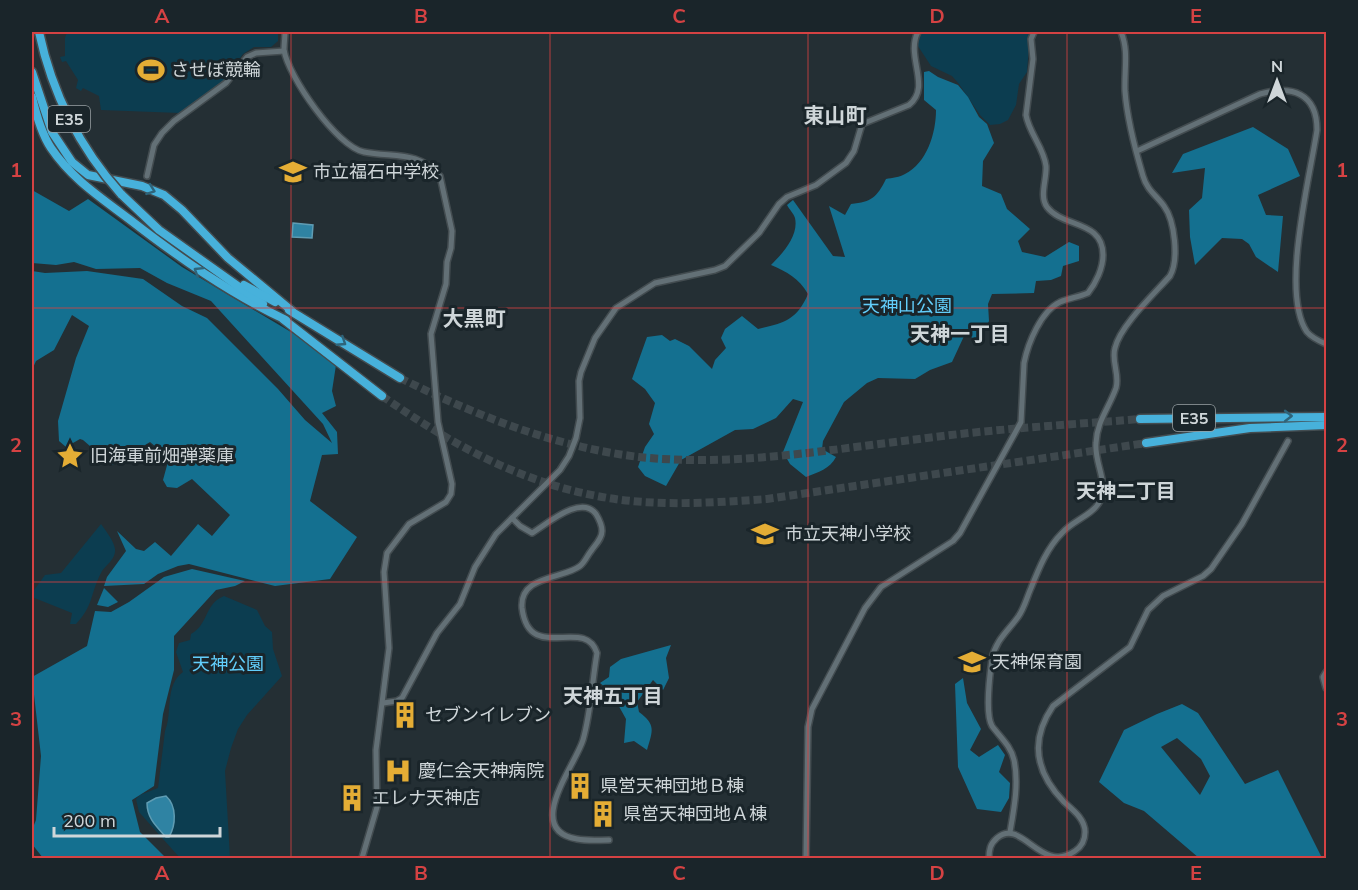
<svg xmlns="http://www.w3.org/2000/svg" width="1358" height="890" viewBox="0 0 1358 890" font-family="Mulish,'Noto Sans JP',sans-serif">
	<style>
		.green { fill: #0c3d50 }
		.forest { fill: #147090; fill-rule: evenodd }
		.water { fill: #2f83a3; stroke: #5f9cb3; stroke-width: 1.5 }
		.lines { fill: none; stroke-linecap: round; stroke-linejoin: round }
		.motorway-tunnel { stroke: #3e484d; stroke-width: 8; stroke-dasharray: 8 4; stroke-linecap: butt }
		.tertiary-casing { stroke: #434c50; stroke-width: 8 }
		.motorway-casing { stroke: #434c50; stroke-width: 11 }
		.tertiary { stroke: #637076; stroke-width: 5 }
		.motorway { stroke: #47b1db; stroke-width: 8 }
		.motorway-bridge-casing { stroke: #434c50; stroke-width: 11; stroke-linecap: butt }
		.motorway-bridge { stroke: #47b1db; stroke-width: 8 }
		.oneway { stroke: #2e647a }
		.grid { fill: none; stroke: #d54243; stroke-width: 1.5; stroke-opacity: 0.55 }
		.labels { text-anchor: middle; stroke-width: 6; stroke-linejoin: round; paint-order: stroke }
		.shield { fill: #1a252a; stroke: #99a1a4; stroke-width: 1.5 }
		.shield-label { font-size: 16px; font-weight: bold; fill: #cfd6d9 }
		.poi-label { font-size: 18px; fill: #cfd6d9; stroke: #1a252a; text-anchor: start }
		.park-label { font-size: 18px; fill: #62cefb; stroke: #1a252a }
		.neighbourhood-label { font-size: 20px; font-weight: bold; fill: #cfd6d9; stroke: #1a252a }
		.quarter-label { font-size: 21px; font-weight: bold; fill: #cfd6d9; stroke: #1a252a }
		.neatline { fill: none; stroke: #d54243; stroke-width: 2 }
		.grid-label { font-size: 20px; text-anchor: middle; font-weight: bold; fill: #d54243 }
	</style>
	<rect width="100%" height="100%" fill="#242f34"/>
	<g class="green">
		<polygon points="67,32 278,32 278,41 271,47 254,47 243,54 222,83 180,113 101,110 99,96 83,88 81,91 76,88 78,80 66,61 62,62 60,57 65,56 65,38"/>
		<polygon points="921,32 1030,32 1027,72 1019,84 1016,105 1008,120 1000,124 990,125 980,115 959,84 952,76 931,66 916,43"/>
		<path d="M101 524C106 531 114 541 115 549 116 560 105 565 101 573 90 594 94 605 76 624H70L72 613 32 597V593L45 575 61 573Z"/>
		<path d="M224 596 257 610 265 626 272 632 273 649 282 676 247 715 238 729 231 748 225 771 230 858H180L139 812 136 799 140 795 158 788 165 731C173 712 164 686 183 672L176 652 179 643 190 640 191 634C209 624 204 604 224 596Z"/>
	</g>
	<g class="forest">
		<path d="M929 71 938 77 958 85 968 97 979 117 987 124 994 143 983 161 982 186 1001 194 1007 209 1030 229 1018 241 1022 252 1045 257 1069 242 1079 246V261L1063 266 1061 276 1051 280 1036 281 1034 293 992 294 988 304 989 321 979 341 965 334 952 362 930 370 915 379 878 378 867 383 844 402 823 441 822 449 836 457C830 469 818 472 806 477L790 464 783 452 803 402 793 399 776 418 753 429 735 430 681 460 666 486 645 476 638 467 645 447 654 434 649 424 655 403 645 389 632 379 647 337 662 335 670 341 675 339 689 346 712 369 715 360 726 348 721 338 725 329 742 316 758 329C784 323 797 320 808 294 799 278 787 272 771 265 782 254 799 236 795 218 794 214 789 209 787 205L793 200 833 256 845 257 829 206 845 215 851 204C872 202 877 197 886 179 892 178 900 177 905 174 927 163 936 133 936 110L924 100V72Z"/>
		<polygon points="1253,127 1288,149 1300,176 1258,195 1266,215 1283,216 1278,272 1256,257 1249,244 1242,239 1222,238 1195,265 1190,237 1189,210 1202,198 1205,168 1172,173 1183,154"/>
		<polygon points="32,190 69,211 88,199 182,267 301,338 336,365 332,391 336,406 322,413 337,432 338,454 322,455 310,501 357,537 330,579 275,586 189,564 178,566 158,574 144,584 104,586 107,577 126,551 117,531 136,549 144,551 155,542 171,556 198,524 212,536 230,515 192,479 177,488 167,487 163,480 169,458 150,442 112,465 83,440 80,439 66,447 59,441 58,421 76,358 89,326 72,315 54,350 36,361 32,370 32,271 45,273 87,271 143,279 182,306 207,318 278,389 305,420 332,443 323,424 211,301 167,283 140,268 96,269 74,262 56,265 32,263"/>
		<polygon points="192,569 245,581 235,586 216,590 174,636 174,670 163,714 154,786 132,800 140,832 166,858 43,858 32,844 32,830 36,820 41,756 32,677 87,646 95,611 111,612 129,602 164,577"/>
		<polygon points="104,588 118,602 108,607 97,605"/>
		<path d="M671 645 666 658 669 678 663 690 653 680 637 702 639 712C656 725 653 730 647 750L634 741 624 743 626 719 611 692 600 683 609 677 610 667 621 659Z"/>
		<polygon points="963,678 967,703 981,729 970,750 979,757 998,745 1005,755 999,772 1010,783 1009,798 1001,812 977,809 958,767 955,684"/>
		<path d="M1182 704 1198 713 1245 784 1278 770 1322 858H1199L1144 811 1124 803 1099 782 1124 730 1157 714ZM1177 738 1201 759 1210 776 1200 795 1161 747Z"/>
	</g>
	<g class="water">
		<polygon points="293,223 313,225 312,238 292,237"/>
		<path d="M166 796C177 806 176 825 169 837H166C156 826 147 818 147 803L156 798Z"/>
	</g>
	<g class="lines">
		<g class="motorway-tunnel">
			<path d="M400 378C475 415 555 447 639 457 733 467 826 450 919 439 992 429 1066 425 1140 419"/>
			<path d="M382 396C448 442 517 481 597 496 653 507 710 503 767 499L1146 443"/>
		</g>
		<defs>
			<g id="tertiary">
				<path d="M285 32C285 37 284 44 284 50 288 76 337 147 364 152 393 158 418 150 440 176L452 231 451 248 447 262 446 284 431 334 438 422 452 484 451 494 446 502 409 524 387 553 384 572 389 648 376 750 377 807 362 858"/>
				<path d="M1137 151 1260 94C1292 85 1317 93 1317 130 1310 177 1280 293 1307 332 1312 338 1319 341 1326 344"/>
				<polyline points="147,176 154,145 162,133 174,121 226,83 247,57 256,53 284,51"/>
				<path d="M512 518 520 526 532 533C547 524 581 494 596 514 599 519 602 526 602 531 602 539 595 545 591 551 587 556 585 562 580 566 564 579 519 575 522 608 529 665 585 615 597 653 592 682 591 712 583 740 575 766 523 830 577 839 587 841 598 840 609 840"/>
				<polyline points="1326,672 1323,677 1326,688"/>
				<path d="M383 703 397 701 402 698 437 633 460 604 475 567 496 534 560 470 569 456 576 438 580 418 579 381 581 372 595 338 616 308 655 283 715 270 725 266 759 233 779 204 787 197 816 185 846 163 854 151 862 124 909 105C932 87 905 56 918 32"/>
				<path d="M1010 832C1014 809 1019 783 1014 760 1011 746 1000 737 992 726 985 714 990 673 992 659 995 641 1008 631 1018 617 1024 609 1027 597 1031 588 1039 568 1047 548 1062 533 1072 521 1093 515 1100 501 1109 482 1094 463 1096 443 1097 421 1109 408 1116 388 1120 375 1111 361 1115 348 1120 326 1154 294 1170 276 1179 260 1175 221 1164 206 1156 195 1147 190 1143 176 1135 149 1127 119 1125 91 1124 70 1129 51 1121 32"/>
				<path d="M806 858 808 727 812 709 865 608 881 587 953 541 960 533 1021 422 1024 363C1028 343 1041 311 1060 302 1069 298 1079 297 1088 293 1096 283 1103 268 1103 255 1103 220 1063 228 1047 207 1039 196 1047 179 1046 166 1044 148 1029 133 1026 115L1033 59 1031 39 1034 32"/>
				<path d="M989 858C989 850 990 844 997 838 1022 817 1041 875 1075 851 1081 847 1085 840 1085 832 1085 819 1073 810 1064 802 1036 773 1029 741 1053 706L1130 647 1148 610 1163 596 1203 576 1211 569 1242 524 1288 441"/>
			</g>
			<g id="motorway">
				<polyline points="32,72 52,132 72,162 88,175 142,186 164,195 182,210 228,258 292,311"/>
				<path d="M32 97C36 114 41 133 51 148 72 179 100 197 129 219 178 257 229 293 286 320"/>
				<polyline points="121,194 159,230 263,304"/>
				<polyline points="244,285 275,302"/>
				<polyline points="289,310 400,378"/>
				<polyline points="283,319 382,396"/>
				<polyline points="1140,419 1326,417"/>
				<polyline points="1146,443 1250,428 1326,425"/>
			</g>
		</defs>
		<use href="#tertiary" class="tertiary-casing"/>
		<use href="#motorway" class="motorway-casing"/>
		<use href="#tertiary" class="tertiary"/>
		<use href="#motorway" class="motorway"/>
		<defs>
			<path id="motorway-bridge" d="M39 32C52 93 79 147 121 194"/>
		</defs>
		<use href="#motorway-bridge" class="motorway-bridge-casing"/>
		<use href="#motorway-bridge" class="motorway-bridge"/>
	</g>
	<defs><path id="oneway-chevron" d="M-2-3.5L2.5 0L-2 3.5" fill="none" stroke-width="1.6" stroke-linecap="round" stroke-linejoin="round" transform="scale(1.5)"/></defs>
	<g class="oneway">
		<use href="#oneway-chevron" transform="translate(151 190) rotate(20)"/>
		<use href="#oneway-chevron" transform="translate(198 271) rotate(-148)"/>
		<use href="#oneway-chevron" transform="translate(342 342) rotate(33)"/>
		<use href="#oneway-chevron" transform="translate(1288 416)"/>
	</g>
	<path class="grid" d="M291 32V858M550 32V858M808 32V858M1067 32V858M32 308H1326M32 582H1326"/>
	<defs>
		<symbol id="stadium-bare" viewBox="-9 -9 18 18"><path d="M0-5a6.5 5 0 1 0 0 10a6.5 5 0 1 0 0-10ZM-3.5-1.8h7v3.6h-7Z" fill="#e4ad35" stroke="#1a252a" stroke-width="2.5" paint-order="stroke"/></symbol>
		<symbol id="school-bare" viewBox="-9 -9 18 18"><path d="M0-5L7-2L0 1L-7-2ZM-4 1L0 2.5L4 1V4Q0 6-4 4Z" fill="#e4ad35" stroke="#1a252a" stroke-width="2.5" paint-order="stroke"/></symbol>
		<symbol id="sight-bare" viewBox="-9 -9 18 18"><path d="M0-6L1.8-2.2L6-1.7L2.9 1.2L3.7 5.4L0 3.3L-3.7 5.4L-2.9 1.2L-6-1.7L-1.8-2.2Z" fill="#e4ad35" stroke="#1a252a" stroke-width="2.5" paint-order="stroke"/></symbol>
		<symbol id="building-bare" viewBox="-9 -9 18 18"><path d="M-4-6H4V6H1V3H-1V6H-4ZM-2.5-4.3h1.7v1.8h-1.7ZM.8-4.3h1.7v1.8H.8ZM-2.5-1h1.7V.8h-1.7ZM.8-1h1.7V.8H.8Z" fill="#e4ad35" stroke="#1a252a" stroke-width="2.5" paint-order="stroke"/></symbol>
		<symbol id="hospital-bare" viewBox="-9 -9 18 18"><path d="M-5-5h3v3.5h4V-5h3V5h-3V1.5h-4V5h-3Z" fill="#e4ad35" stroke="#1a252a" stroke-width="2.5" paint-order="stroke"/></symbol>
	</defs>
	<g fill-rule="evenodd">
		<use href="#stadium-bare" x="132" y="51" width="38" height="38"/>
		<use href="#school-bare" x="274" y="153" width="38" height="38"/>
		<use href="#sight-bare" x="51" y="437" width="38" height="38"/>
		<use href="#school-bare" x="746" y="515" width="38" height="38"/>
		<use href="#school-bare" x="953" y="643" width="38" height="38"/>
		<use href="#building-bare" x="386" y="696" width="38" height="38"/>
		<use href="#hospital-bare" x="379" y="752" width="38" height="38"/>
		<use href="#building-bare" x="561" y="767" width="38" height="38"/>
		<use href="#building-bare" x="333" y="779" width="38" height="38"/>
		<use href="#building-bare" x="584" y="795" width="38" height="38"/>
	</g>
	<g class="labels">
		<g class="shield">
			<rect x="48" y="106" width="42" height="26" rx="4.5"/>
			<rect x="1173" y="405" width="42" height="26" rx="4.5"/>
		</g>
		<g class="shield-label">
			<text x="69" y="125">E35</text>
			<text x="1194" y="424">E35</text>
		</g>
		<g class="poi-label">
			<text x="171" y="76">させぼ競輪</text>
			<text x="313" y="178">市立福石中学校</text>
			<text x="90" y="462">旧海軍前畑弾薬庫</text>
			<text x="785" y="540">市立天神小学校</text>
			<text x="992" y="668">天神保育園</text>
			<text x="425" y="721">セブンイレブン</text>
			<text x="418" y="777">慶仁会天神病院</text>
			<text x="600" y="792">県営天神団地Ｂ棟</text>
			<text x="372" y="804">エレナ天神店</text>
			<text x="623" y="820">県営天神団地Ａ棟</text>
		</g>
		<g class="park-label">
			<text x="907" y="312">天神山公園</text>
			<text x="228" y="670">天神公園</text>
		</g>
		<g class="neighbourhood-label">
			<text x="960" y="341">天神一丁目</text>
			<text x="1126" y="498">天神二丁目</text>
			<text x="613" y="703">天神五丁目</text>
		</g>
		<g class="quarter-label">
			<text x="835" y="123">東山町</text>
			<text x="474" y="326">大黒町</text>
		</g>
	</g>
	<rect width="1358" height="890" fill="none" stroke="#1a252a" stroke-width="66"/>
	<g transform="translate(1277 81)" stroke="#1a252a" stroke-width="4.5" paint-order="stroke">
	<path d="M0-4.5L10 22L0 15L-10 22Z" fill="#cfd6d9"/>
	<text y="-9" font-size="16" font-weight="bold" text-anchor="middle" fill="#cfd6d9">N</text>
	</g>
	<path d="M54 827v9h166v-9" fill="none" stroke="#cfd6d9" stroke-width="3"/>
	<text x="63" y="827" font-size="18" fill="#cfd6d9" stroke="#1a252a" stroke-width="4.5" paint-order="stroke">200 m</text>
	<rect x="33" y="33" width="1292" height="824" class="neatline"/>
	<g class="grid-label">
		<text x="162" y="23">A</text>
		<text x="421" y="23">B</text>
		<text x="679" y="23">C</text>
		<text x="937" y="23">D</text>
		<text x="1196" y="23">E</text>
		<text x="16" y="177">1</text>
		<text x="1342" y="177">1</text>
		<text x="16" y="452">2</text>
		<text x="1342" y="452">2</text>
		<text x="16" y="726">3</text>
		<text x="1342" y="726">3</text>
		<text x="162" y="880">A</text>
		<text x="421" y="880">B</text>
		<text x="679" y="880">C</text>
		<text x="937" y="880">D</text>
		<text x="1196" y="880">E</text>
	</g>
</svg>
